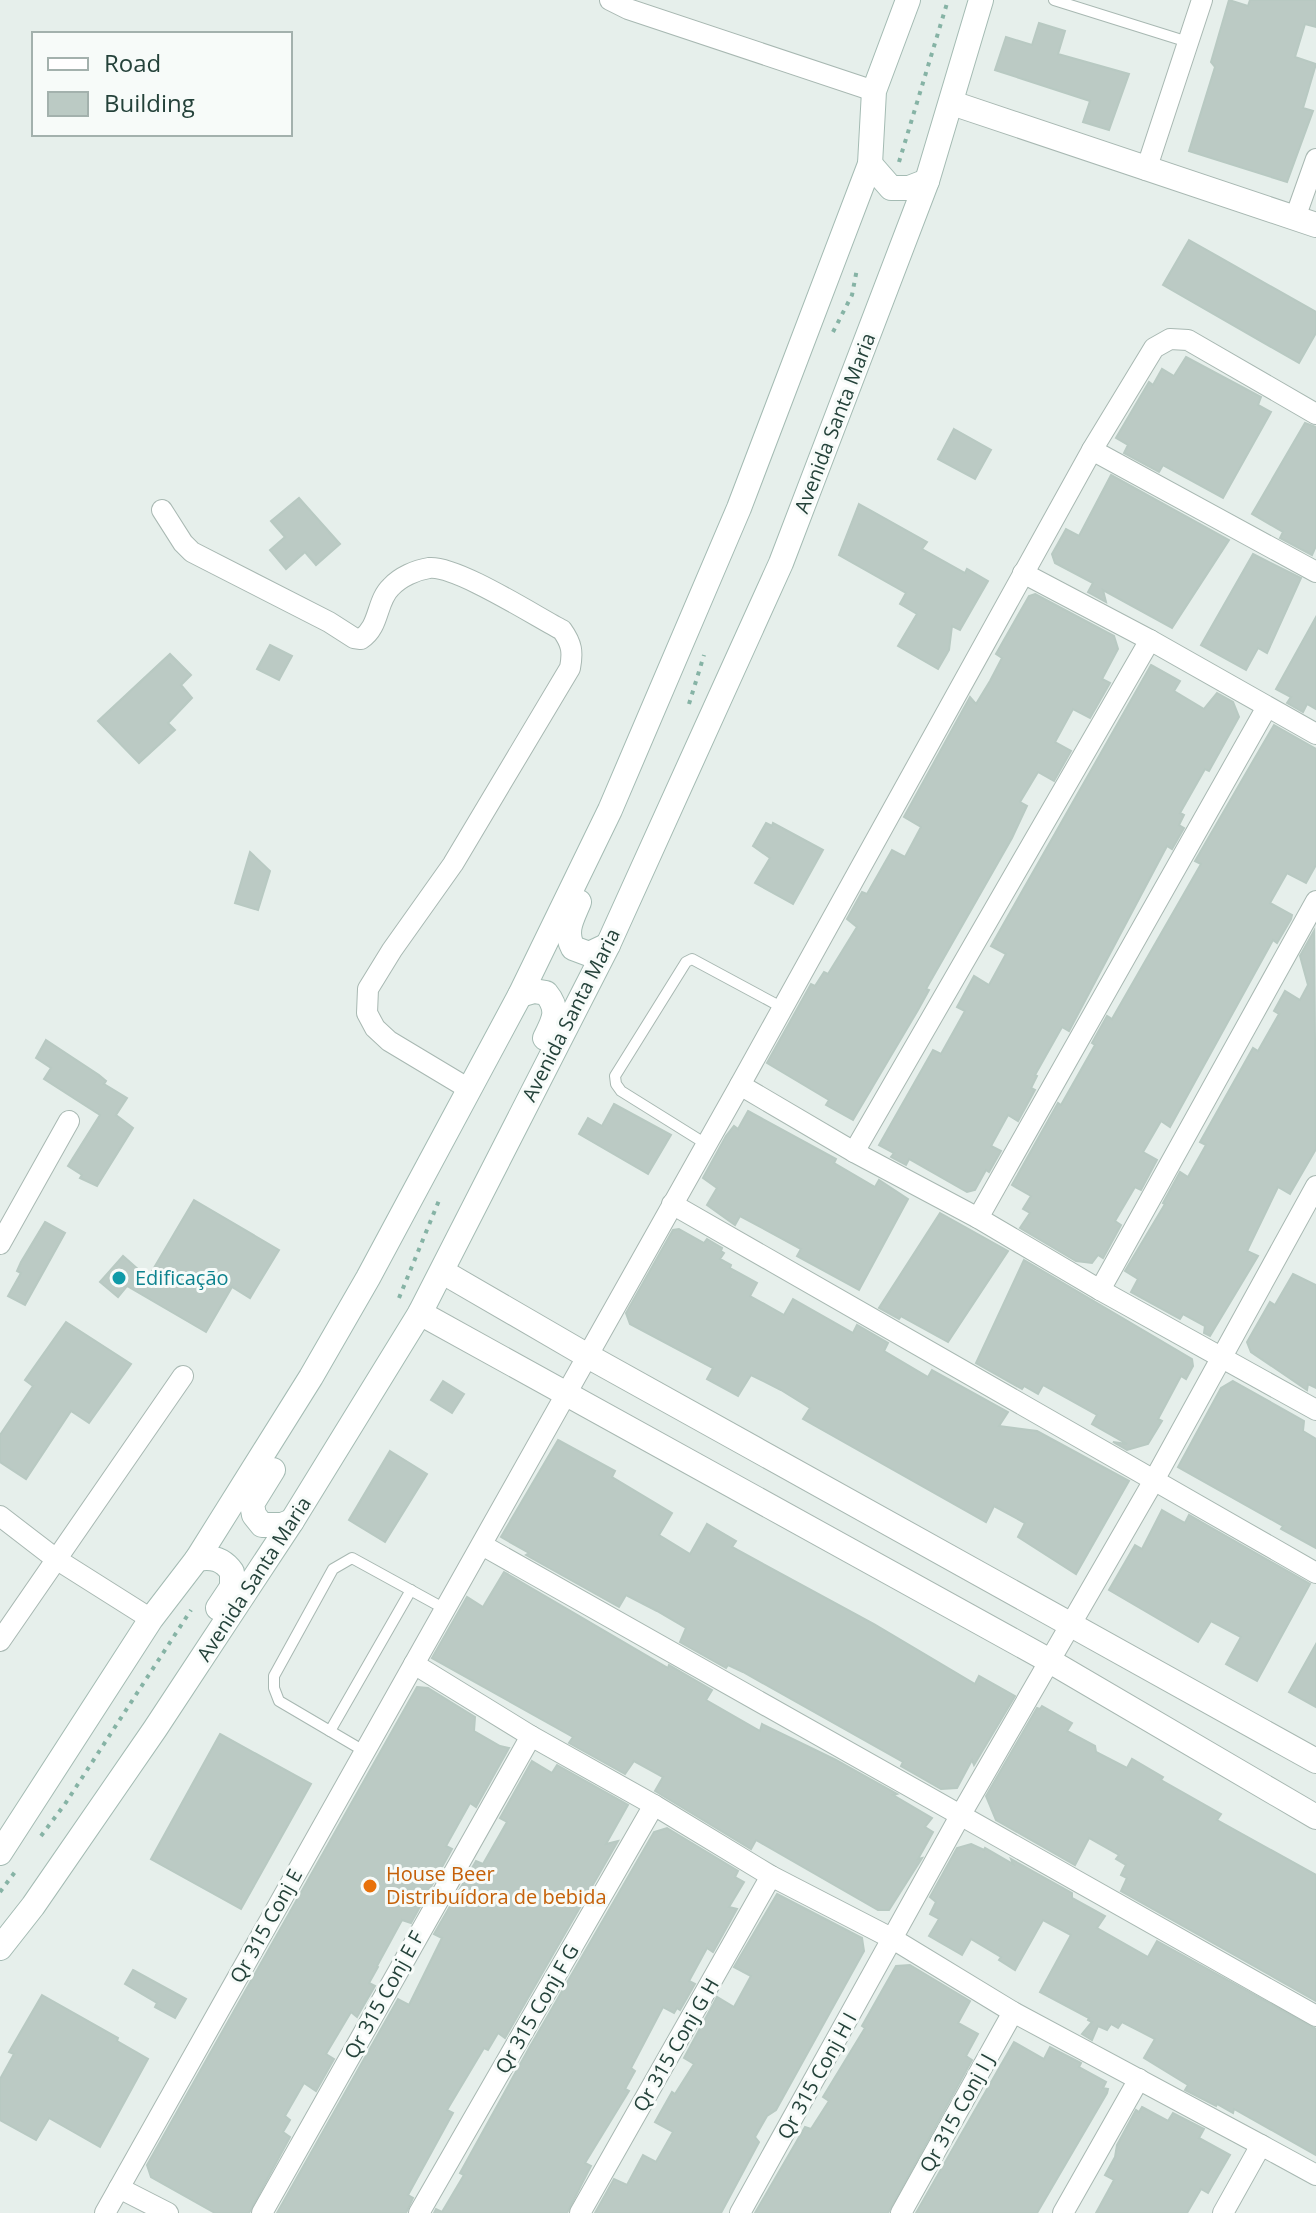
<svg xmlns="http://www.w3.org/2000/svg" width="1316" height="2213" viewBox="0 0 1316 2213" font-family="'Open Sans',sans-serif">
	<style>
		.building { fill: #bbcac4; stroke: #b8c9c2; stroke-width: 2 }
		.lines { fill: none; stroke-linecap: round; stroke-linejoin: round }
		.service-casing { stroke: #a8b8b2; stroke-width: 12 }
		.minor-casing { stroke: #a8b8b2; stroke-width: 22 }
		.tertiary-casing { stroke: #a8b8b2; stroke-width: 26 }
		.secondary-casing { stroke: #a4bbb3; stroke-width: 26 }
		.path { stroke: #86b3a5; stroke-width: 4; stroke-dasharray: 4 6; stroke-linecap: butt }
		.service { stroke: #fff; stroke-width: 10 }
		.minor { stroke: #fff; stroke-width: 20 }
		.tertiary { stroke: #fff; stroke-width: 24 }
		.secondary { stroke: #fff; stroke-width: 24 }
		.culture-dot { fill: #0f9aa8; stroke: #f7fbf9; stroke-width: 3 }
		.food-dot { fill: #e8710a; stroke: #f7fbf9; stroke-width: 3 }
		.labels { text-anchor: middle; stroke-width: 6; stroke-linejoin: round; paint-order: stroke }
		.street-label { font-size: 20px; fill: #24423a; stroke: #f7fbf9 }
		.culture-label { font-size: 20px; fill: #0d838f; stroke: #f7fbf9; text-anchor: start }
		.food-label { font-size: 20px; fill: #c56008; stroke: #f7fbf9; text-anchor: start }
	</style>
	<rect width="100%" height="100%" fill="#e6efeb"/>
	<g class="building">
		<polygon points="1229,0 1248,6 1250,0 1316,0 1316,27 1305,24 1295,57 1316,64 1303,108 1313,111 1287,182 1189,151 1215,67 1211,62"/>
		<polygon points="1039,23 1065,31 1058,54 1129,74 1109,130 1083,122 1090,101 995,70 1006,37 1032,45"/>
		<polygon points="1189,240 1316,312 1316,333 1299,363 1163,285"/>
		<polygon points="1186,357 1261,397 1258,405 1271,412 1223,498 1163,465 1159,472 1124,453 1128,445 1116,438 1149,382 1153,385 1162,369 1174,376"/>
		<polygon points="1305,423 1316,427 1316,546 1312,555 1280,538 1283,532 1252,514"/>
		<polygon points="954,429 991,450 975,479 938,459"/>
		<polygon points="1111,475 1229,540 1172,628 1103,590 1106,602 1088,592 1093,583 1055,563 1052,554 1066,529 1079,536"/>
		<polygon points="299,498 340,544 316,565 305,552 286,569 270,550 285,537 271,521"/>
		<polygon points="859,504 927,542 922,549 965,573 967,569 988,581 960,630 952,626 949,650 938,669 898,646 917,614 900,604 906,593 839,555"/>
		<polygon points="1253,554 1301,578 1267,653 1258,648 1246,670 1201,645"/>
		<polygon points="1035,594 1114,636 1118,649 1102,679 1110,683 1090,718 1073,709 1055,742 1071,751 1054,781 1038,772 1020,802 1027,806 1012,838 926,989 929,990 918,1010 853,1120 826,1105 829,1100 767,1063 811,984 815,986 824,972 828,974 857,927 847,919 862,892 867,894 892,850 905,857 921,827 904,817 970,697 976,704 990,681 1002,658 996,654 1029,596"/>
		<polygon points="1316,617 1316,709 1307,704 1303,712 1287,703 1291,697 1276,689"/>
		<polygon points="270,645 292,656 279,680 257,669"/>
		<polygon points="170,654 191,675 181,685 192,698 168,723 175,730 139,763 98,721"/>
		<polygon points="1151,665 1180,681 1174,691 1204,709 1217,693 1233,702 1239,717 1209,771 1205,769 1180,813 1184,815 1179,825 1184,828 1172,849 1167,846 1069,1031 1062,1027 1035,1075 1037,1076 1031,1088 1035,1090 1018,1121 1008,1115 991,1146 1001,1151 989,1172 986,1170 975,1190 967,1192 909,1159 906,1165 891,1157 894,1153 879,1145 933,1050 941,1054 965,1011 957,1007 974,976 989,985 1006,954 991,946"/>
		<polygon points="1274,725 1316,749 1316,865 1306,883 1287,873 1270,903 1292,915 1291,919 1277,943 1273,940 1170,1127 1161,1121 1143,1152 1157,1160 1141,1190 1135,1187 1115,1221 1121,1225 1103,1258 1098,1255 1092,1263 1076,1261 1020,1228 1030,1213 1023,1209 1031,1196 1012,1185 1058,1103 1061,1105 1095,1045 1092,1043 1107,1016 1112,1019 1201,864 1195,861"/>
		<polygon points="766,823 772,826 773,823 823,850 793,904 755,883 770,858 753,846"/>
		<polygon points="250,852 270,871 258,910 235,903"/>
		<polygon points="1314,931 1316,1149 1290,1194 1278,1187 1247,1251 1258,1256 1210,1336 1204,1333 1205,1326 1183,1314 1180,1319 1131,1292 1138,1279 1125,1271 1165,1204 1163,1203 1180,1172 1188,1177 1206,1145 1200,1142 1253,1048 1258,1051 1279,1014 1274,1011 1285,991 1300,1000 1308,985 1300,956"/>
		<polygon points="46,1040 99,1075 106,1081 104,1084 127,1098 116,1115 133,1128 97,1186 80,1178 82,1175 68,1166 100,1115 44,1079 51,1068 36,1058"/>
		<polygon points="614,1104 671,1135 648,1174 579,1134 588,1118 602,1126"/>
		<polygon points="748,1111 836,1159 834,1163 875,1187 879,1180 908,1199 859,1290 797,1256 801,1249 740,1216 735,1225 707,1205 717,1188 703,1178 726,1136 734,1126 738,1129"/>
		<polygon points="194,1200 279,1250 250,1298 232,1287 206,1332 127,1286 118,1297 100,1282 123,1256 148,1278"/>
		<polygon points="940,1213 1008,1251 948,1342 901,1316 899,1319 879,1308"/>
		<polygon points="45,1222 65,1233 25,1305 8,1296 21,1273 17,1271 21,1262"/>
		<polygon points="679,1229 704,1243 707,1239 722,1248 721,1251 724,1253 720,1259 731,1265 730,1268 757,1283 750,1296 784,1315 793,1299 853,1333 857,1325 888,1343 884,1351 928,1377 932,1370 1008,1412 999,1426 1037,1431 1129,1481 1076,1574 1018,1537 1025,1523 994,1506 986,1522 803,1419 810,1408 781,1390 751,1375 738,1396 707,1379 713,1368 630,1324 626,1313 673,1230"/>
		<polygon points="1024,1260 1192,1359 1193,1366 1186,1379 1181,1376 1158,1419 1162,1421 1148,1444 1127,1450 1113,1442 1127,1444 1092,1424 1097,1415 1043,1385 1038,1394 1024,1386 1022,1389 976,1363"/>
		<polygon points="1293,1274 1316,1285 1316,1388 1308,1384 1307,1390 1251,1352 1247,1342 1270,1302 1275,1305"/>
		<polygon points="66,1322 131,1364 89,1423 71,1411 26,1479 0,1462 0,1435 33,1386 25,1380"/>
		<polygon points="443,1381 464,1394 452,1413 431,1400"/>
		<polygon points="1233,1381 1304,1421 1303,1431 1316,1439 1316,1548 1281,1529 1283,1526 1178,1467 1221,1388"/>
		<polygon points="558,1440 615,1471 612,1477 672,1513 659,1535 690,1554 707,1524 736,1541 732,1547 874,1624 975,1684 979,1676 1015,1696 974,1765 972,1760 957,1788 941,1789 901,1766 903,1762 743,1672 728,1665 726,1668 680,1642 686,1628 657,1611 626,1595 619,1607 526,1555 529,1553 501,1537"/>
		<polygon points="390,1451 427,1474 385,1542 349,1520"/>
		<polygon points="1162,1510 1185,1523 1189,1515 1310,1584 1257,1681 1226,1664 1241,1637 1211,1621 1198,1642 1109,1590 1135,1545 1142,1549"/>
		<polygon points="504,1572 668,1668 669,1665 712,1690 706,1700 760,1731 762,1724 836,1760 897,1794 893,1795 932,1818 925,1827 933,1832 918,1859 922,1858 889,1910 878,1910 756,1840 751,1849 655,1791 663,1777 634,1761 625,1774 569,1743 573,1737 432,1658 467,1597 483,1607"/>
		<polygon points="1316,1644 1316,1707 1289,1692"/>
		<polygon points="417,1687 428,1688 475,1717 474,1731 500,1746 509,1748 476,1807 470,1803 446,1846 452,1849 411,1923 402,1920 377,1966 378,1967 369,1983 375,1986 357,2017 351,2012 326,2054 334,2059 316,2091 304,2083 285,2116 290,2120 283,2132 290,2137 249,2213 215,2213 151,2177 147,2165"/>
		<polygon points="1042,1706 1072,1723 1067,1731 1095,1746 1096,1752 1127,1768 1132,1759 1163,1777 1161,1780 1221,1814 1217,1820 1316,1875 1316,2001 1121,1891 1127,1878 1121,1875 1126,1865 1116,1859 1119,1855 1089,1838 1075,1865 996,1820 986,1796 1037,1708 1040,1709"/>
		<polygon points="220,1734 311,1784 241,1909 151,1859"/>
		<polygon points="532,1761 552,1773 557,1765 628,1805 606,1844 618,1841 505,2038 498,2033 488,2050 484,2048 447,2110 453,2113 408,2195 413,2198 406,2213 277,2213 398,1999 409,2005 442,1938 434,1934 476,1861 483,1864 507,1822 500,1818"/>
		<polygon points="667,1828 738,1871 735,1877 744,1882 729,1907 737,1909 713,1952 707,1948 689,1981 695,1984 680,2010 677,2008 674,2013 663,2007 631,2068 635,2071 625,2089 629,2091 585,2163 591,2166 567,2213 434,2213 436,2209 442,2212 464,2175 460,2173 528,2050 654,1832"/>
		<polygon points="971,1844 984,1850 985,1848 1013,1864 1011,1859 1072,1893 1072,1898 1105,1916 1097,1928 1148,1957 1157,1941 1316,2029 1316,2155 1234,2109 1233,2113 1217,2104 1216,2106 1185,2090 1188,2085 1144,2058 1155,2039 1122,2022 1118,2028 1111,2024 1107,2030 1098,2026 1092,2040 1082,2034 1092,2022 1088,2020 1089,2018 1040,1992 1071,1935 1043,1920 1015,1970 999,1960 1001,1957 971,1939 962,1955 929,1936 939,1919 930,1914 936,1902 930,1897 957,1848"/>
		<polygon points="777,1894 862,1938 864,1951 776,2110 767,2116 755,2137 759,2142 721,2213 595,2213 614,2179 627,2185 643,2155 656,2162 673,2132 655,2122 672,2092 675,2094 694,2064 684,2058 717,1997 734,2007 751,1976 734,1967"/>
		<polygon points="910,1965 970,2001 958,2023 978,2034 966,2056 972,2060 888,2213 755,2213 805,2127 811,2129 829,2101 823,2097 865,2028 862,2026 896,1966"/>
		<polygon points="133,1970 186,1999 175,2018 155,2007 157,2003 125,1984"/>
		<polygon points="42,1995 118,2038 117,2041 148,2059 100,2147 49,2118 36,2140 0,2120 0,2079 14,2054 9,2052"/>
		<polygon points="1014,2042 1044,2059 1050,2047 1081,2063 1079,2067 1106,2082 1103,2088 1108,2089 1107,2093 1037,2213 916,2213"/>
		<polygon points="1142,2107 1168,2121 1173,2113 1204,2129 1199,2138 1230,2155 1208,2193 1201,2189 1187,2213 1096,2213 1114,2180 1105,2175 1115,2157 1117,2145 1136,2110 1139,2112"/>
	</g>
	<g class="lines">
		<defs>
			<g id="service">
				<polyline points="1054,0 1188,42"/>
				<polyline points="706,1144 621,1091 616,1084 615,1076 686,962 692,959 783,1008"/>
				<polyline points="330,1731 411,1590"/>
				<polyline points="364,1751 279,1701 274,1688 274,1676 333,1569 352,1558 445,1609"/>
			</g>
			<g id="minor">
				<polyline points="610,0 628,9 874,91"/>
				<polyline points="1146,170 1202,0"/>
				<polyline points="1295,218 1316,159"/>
				<polyline points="1092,450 1316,572"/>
				<path d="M162 510 183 543 192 552 329 622 354 638 361 639C380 627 376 601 391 587 400 577 416 570 429 568 456 565 535 616 562 630 572 644 573 652 570 668L453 864 392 950 368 989 367 1013 375 1028 389 1041 469 1089"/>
				<polyline points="1023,573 1150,640 1316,734"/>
				<polyline points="740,1085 854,1152 978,1218 1100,1290 1316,1410"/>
				<polyline points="854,1152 1150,640"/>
				<polyline points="672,1204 1316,1573"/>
				<polyline points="978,1218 1267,707"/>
				<polyline points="0,1244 69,1121"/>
				<polyline points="1100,1290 1316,901"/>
				<polyline points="0,1516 56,1559 151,1619"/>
				<polyline points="482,1545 1316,2016"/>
				<polyline points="0,1641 183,1376"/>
				<polyline points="414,1664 531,1736 654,1805 771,1876 893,1939 1013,2012 1261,2145"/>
				<polyline points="119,2188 168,2213"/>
				<polyline points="105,2213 740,1085 1092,450 1154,348 1170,339 1188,340 1316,414"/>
				<polyline points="262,2213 531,1736"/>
				<polyline points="419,2213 654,1805"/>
				<polyline points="580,2213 771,1876"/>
				<polyline points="740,2213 960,1816 1153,1482 1316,1186"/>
				<polyline points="901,2213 1013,2012"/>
				<polyline points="1063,2213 1139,2079"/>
				<polyline points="1223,2213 1261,2145 1316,2175"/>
			</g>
			<g id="tertiary">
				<polyline points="952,103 1316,225"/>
				<polyline points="443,1272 586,1355 1316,1761"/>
				<polyline points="420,1313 1048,1660 1316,1817"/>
			</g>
			<g id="secondary">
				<polyline points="870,164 891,188 909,188 927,181"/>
				<path d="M579 902C572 919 564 931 573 948L589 954 608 945"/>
				<path d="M520 995 534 991 546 993C560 1010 554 1020 545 1038"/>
				<polyline points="273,1470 252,1504 254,1515 262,1525 282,1525 292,1521"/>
				<path d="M197 1559C212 1556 223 1559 232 1572V1587L218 1608"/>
				<polyline points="0,1853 151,1619 197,1559 311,1377 368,1278 520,995 610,810 739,508 870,164 874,91 908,0"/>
				<polyline points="0,1948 33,1906 155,1729 292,1521 420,1313 608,945 781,563 927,181 981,0"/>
			</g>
		</defs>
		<use href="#service" class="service-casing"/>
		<use href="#minor" class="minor-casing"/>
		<use href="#tertiary" class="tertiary-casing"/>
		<use href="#secondary" class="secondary-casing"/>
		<g class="path">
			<polyline points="899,162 948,0"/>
			<polyline points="833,332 852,295 857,269"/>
			<polyline points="689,704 704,655"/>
			<polyline points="399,1298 440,1198"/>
			<polyline points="41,1836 65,1804 191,1610"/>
			<polyline points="0,1892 15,1872"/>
		</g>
		<use href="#service" class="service"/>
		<use href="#minor" class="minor"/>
		<use href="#tertiary" class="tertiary"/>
		<use href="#secondary" class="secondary"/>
	</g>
	<circle class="culture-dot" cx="119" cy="1278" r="8"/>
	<circle class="food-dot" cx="370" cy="1886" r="8"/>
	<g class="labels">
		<g class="street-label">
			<text transform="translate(835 423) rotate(-69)" y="7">Avenida Santa Maria</text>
			<text transform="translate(571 1015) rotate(-63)" y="7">Avenida Santa Maria</text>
			<text transform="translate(254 1579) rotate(-57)" y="7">Avenida Santa Maria</text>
			<text transform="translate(266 1926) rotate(-61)" y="7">Qr 315 Conj E</text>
			<text transform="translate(384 1995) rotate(-61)" y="7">Qr 315 Conj E F</text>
			<text transform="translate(537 2009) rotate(-60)" y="7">Qr 315 Conj F G</text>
			<text transform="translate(676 2045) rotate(-60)" y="7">Qr 315 Conj G H</text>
			<text transform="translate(817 2076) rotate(-61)" y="7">Qr 315 Conj H I</text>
			<text transform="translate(957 2113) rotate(-61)" y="7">Qr 315 Conj I J</text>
		</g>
		<g class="culture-label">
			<text x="135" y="1285">Edificação</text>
		</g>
		<g class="food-label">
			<text x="386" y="1881">House Beer<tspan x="386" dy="23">Distribuídora de bebida</tspan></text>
		</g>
	</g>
	<rect x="32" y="32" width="260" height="104" fill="#f7fbf9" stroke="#a3b1ad" stroke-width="2"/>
	<rect x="48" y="58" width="40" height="12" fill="#ffffff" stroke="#a3b1ad" stroke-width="2"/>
	<text x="104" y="72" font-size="24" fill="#24423a">Road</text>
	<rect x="48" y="92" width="40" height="24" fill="#bbcac4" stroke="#a3b1ad" stroke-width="2"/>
	<text x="104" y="112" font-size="24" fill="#24423a">Building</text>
</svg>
